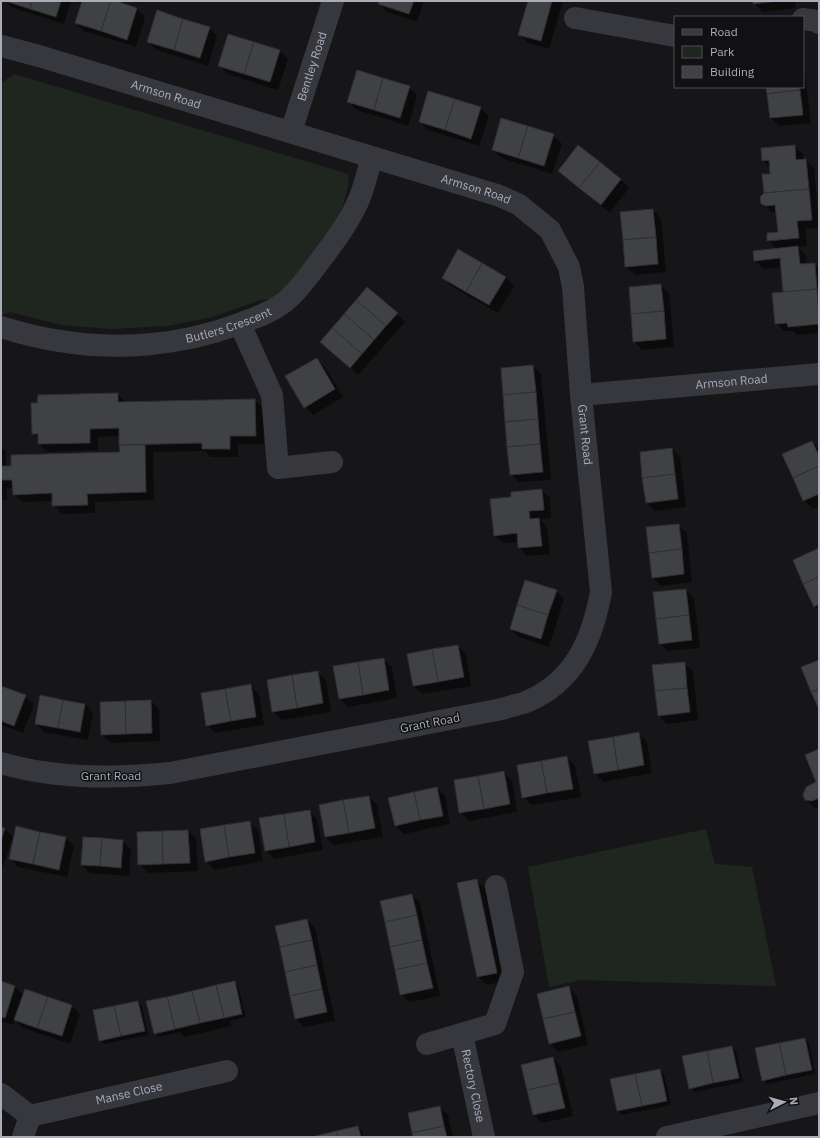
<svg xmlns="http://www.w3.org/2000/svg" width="820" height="1138" viewBox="0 0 820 1138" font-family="'IBM Plex Sans',sans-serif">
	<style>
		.green { fill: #1e261f }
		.shadow { fill: #0007 }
		.building { fill: #404145; stroke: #303034 }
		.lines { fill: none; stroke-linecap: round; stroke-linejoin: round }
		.minor { stroke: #37383d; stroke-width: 22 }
		.labels { text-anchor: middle; stroke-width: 3; stroke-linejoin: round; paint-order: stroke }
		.street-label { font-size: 12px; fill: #a8adb8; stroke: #111113 }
	</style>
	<rect width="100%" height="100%" fill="#161618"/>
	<g class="green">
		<polygon points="14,74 342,172 348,175 349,183 343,206 326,237 300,274 270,299 260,300 213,317 167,326 111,329 61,325 10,312 1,316 1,83"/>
		<polygon points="706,829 715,864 752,867 776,986 581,980 549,987 528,867"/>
	</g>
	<g class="shadow">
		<polygon points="5,1 71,1 64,24 13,8"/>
		<polygon points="83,1 113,1 136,8 145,17 136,47 84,31 76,23"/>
		<polygon points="380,1 424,1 417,22 387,12 379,4"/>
		<polygon points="529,1 563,1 549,49 528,43 520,35"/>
		<polygon points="754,1 795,1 796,8 763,12 754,3"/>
		<polygon points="209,27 217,36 208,66 157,50 148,42"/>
		<polygon points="228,35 280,51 288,59 278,90 227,74 219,65"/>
		<polygon points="803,71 805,73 811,123 779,126 771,118 767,87 803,87"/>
		<polygon points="409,87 417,96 408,126 357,110 348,102"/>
		<polygon points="481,108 489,116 479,146 428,130 420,122"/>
		<polygon points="553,135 562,144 552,174 501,158 493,150"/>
		<polygon points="794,146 803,154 803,160 806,160 814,168 819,224 819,228 805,229 807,246 798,247 806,256 807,265 814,264 819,268 819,333 797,335 793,331 784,331 776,323 784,293 782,267 764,269 755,260 777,249 768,241 779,233 777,213 771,212 762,203 771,174 771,169 763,160"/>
		<polygon points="578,147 621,180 629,188 610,213 567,179 559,171"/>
		<polygon points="653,210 661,219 666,272 635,275 626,267 621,213"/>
		<polygon points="443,277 506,277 514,286 498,313 451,286"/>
		<polygon points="661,285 669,293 674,347 642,350 634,341 630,288"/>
		<polygon points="397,314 405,322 358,375 321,342"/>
		<polygon points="316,359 325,367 343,397 313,415 305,407"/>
		<polygon points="533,366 541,374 551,480 519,482 511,474"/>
		<polygon points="118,394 126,402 255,400 263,408 264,444 238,444 238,457 211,457 205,451 153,452 154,500 95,502 95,513 62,514 53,505 53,501 22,502 14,494 13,488 7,488 7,499 1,500 1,447 6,452 6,467 121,453 120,436 98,437 98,450 47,452 39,444 39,439 33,433"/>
		<polygon points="812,442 819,449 819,506 813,509 804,501 783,455"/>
		<polygon points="672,449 680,457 686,507 655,511 646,502"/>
		<polygon points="542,490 550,498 551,518 539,519 547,527 550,554 527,556 519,548 519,542 503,543 494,535 512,498"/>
		<polygon points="678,525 687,533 692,582 661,586 653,578"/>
		<polygon points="819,549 819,611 815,606"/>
		<polygon points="686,590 694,598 700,648 668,651 660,643"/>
		<polygon points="556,591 564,599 549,647 519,637 511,629"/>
		<polygon points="458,646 466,654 471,686 422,694 414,686 409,655"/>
		<polygon points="383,659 392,667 397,698 348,707 340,698"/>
		<polygon points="684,663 693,671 698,720 667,724 659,716 653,666"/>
		<polygon points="317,672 326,680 331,712 282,720 273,712"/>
		<polygon points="251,686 259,694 264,725 215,733 207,725"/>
		<polygon points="1,687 25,696 34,704 23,733 1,725"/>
		<polygon points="151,701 159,709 160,741 111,743 102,735"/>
		<polygon points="85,704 93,713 88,740 44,732 36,723"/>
		<polygon points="638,733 647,742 652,773 603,782 595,773"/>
		<polygon points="819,750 819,809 815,808 806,800 818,783"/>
		<polygon points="567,757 575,766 581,797 532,805 523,797"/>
		<polygon points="504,772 512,781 517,812 469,821 460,812"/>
		<polygon points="436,788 445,796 450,824 404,834 396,826"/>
		<polygon points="369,797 377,805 383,837 334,845 325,837"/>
		<polygon points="309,811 317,819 323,850 274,859 266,850"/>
		<polygon points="249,822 258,830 263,861 214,870 206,861"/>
		<polygon points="1,828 5,829 14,838 66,838 74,846 67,877 18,867 10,858 14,840 12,839 3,867 1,866"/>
		<polygon points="188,831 196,839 198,871 148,873 139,864"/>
		<polygon points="122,841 131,849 129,876 90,873 82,865"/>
		<polygon points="476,880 485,888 505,981 486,985 478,976"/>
		<polygon points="412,895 420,903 440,996 409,1002 401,994"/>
		<polygon points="307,920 315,928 335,1021 304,1027 296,1019 276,927"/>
		<polygon points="1,982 15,987 23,995 25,990 72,1006 80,1014 70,1044 23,1028 15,1020 13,1025 1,1021"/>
		<polygon points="234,982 238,986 246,1017 230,1021 232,1026 184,1037 180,1032 159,1037 155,1033"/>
		<polygon points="569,988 577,996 588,1045 558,1052 550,1043"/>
		<polygon points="138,1002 142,1006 148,1035 104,1044 100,1040"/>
		<polygon points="805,1039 809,1043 815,1074 767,1084 763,1080"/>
		<polygon points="732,1047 736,1051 743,1082 694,1092 690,1088"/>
		<polygon points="553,1058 561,1067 573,1116 542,1123 534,1114"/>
		<polygon points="660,1070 664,1074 671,1105 622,1115 618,1111 611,1080"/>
		<polygon points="440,1107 448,1115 453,1137 414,1137"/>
		<polygon points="358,1127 362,1131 363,1137 315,1137"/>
	</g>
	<g class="building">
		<polygon points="5,1 32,1 30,9"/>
		<polygon points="32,1 61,1 56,17 30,9"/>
		<polygon points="82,1 111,1 101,31 75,23"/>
		<polygon points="111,1 116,1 137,8 127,40 101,31"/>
		<polygon points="379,1 414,1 409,14 378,4"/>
		<polygon points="528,1 552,1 541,41 518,35"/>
		<polygon points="753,1 778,1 753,4"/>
		<polygon points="157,10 183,19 174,50 147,42"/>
		<polygon points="183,19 210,27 200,58 174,50"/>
		<polygon points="228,34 254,42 244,74 218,66"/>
		<polygon points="254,42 280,50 270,82 244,74"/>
		<polygon points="357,70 383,78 374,110 347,102"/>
		<polygon points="383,78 410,86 400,118 374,110"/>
		<polygon points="766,87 799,87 800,90 767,94"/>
		<polygon points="800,90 803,115 770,118 767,94"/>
		<polygon points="428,91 455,99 445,130 419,122"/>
		<polygon points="455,99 481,107 471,139 445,130"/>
		<polygon points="501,118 528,126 518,158 492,150"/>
		<polygon points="528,126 554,134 544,166 518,158"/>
		<polygon points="578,145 600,162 579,188 558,171"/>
		<polygon points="795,145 796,160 806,159 809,189 764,193 762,174 770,174 769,160 762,161 761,148"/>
		<polygon points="600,162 621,179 601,205 579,188"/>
		<polygon points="809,189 812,220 797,221 799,238 767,241 767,233 778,232 775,205 766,206 761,204 760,197 764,193"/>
		<polygon points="653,209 656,237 623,240 620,212"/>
		<polygon points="656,237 658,264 625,267 623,240"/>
		<polygon points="798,246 800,264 815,263 817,289 783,292 780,258 754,261 753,251"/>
		<polygon points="458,249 482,263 466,292 442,278"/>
		<polygon points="482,263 506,277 489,305 466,292"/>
		<polygon points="661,284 664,311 631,314 629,287"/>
		<polygon points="367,287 398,313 386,326 356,300"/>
		<polygon points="817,289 819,324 788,327 787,323 775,324 772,293"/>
		<polygon points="356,300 386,326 374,340 344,314"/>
		<polygon points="664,311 666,339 633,342 631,314"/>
		<polygon points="344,314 374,340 362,354 332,328"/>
		<polygon points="332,328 362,354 350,368 320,342"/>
		<polygon points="317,358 335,389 304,408 285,376"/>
		<polygon points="533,365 536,392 503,395 501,368"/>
		<polygon points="536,392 538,419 505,422 503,395"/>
		<polygon points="118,393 118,402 255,399 256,436 230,436 230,449 202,449 202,443 119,445 119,428 90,429 90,443 38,444 38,434 32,434 31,403 37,403 38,395"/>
		<polygon points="538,419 540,444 507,447 505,422"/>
		<polygon points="812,441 819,456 819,466 793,478 782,454"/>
		<polygon points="540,444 543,472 510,475 507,447"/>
		<polygon points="119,445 145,445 146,492 87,494 88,505 52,506 52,493 13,495 12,480 1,480 1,466 11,466 11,455 120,452"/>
		<polygon points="672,448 675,474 642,478 640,452"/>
		<polygon points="819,466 819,494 803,501 793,478"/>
		<polygon points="675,474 678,499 646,503 642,478"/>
		<polygon points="542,489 544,510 529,511 530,519 539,518 542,546 518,548 517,533 494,536 490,499 511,497 511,492"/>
		<polygon points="679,524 682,549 649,553 646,527"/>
		<polygon points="819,548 819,577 803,584 793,560"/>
		<polygon points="682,549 684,574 652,578 649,553"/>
		<polygon points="819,577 819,604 814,607 803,584"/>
		<polygon points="525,580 557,590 548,615 517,605"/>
		<polygon points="686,589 689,615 656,619 653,592"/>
		<polygon points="517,605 548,615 541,639 510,629"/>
		<polygon points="689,615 692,640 659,644 656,619"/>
		<polygon points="458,645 464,677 438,682 432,649"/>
		<polygon points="432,649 438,682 413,686 407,654"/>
		<polygon points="384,658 389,690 363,695 358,662"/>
		<polygon points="819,660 819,689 811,692 801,667"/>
		<polygon points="358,662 363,695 339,699 333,666"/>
		<polygon points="685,662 687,688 655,691 652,665"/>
		<polygon points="318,671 323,703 297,708 292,675"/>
		<polygon points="292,675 297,708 272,712 267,680"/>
		<polygon points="251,684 256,717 231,721 225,689"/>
		<polygon points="1,686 26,695 14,726 1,721"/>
		<polygon points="687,688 690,712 658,716 655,691"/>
		<polygon points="225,689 231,721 206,726 201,693"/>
		<polygon points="819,689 819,709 811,692"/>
		<polygon points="40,695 63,700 58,728 35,724"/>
		<polygon points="63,700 85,704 80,732 58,728"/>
		<polygon points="151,700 152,733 126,734 125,701"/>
		<polygon points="125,701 126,734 101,735 100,702"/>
		<polygon points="639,732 644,765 618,770 613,737"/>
		<polygon points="613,737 618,770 594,774 588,741"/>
		<polygon points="819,749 819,798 812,801 805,800 803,795 806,787 816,782 805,755"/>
		<polygon points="567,756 573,789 547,793 541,761"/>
		<polygon points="541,761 547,793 522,798 517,765"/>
		<polygon points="504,771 510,804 484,809 478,776"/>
		<polygon points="478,776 484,809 459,813 454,780"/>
		<polygon points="437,787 443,816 420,820 414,792"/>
		<polygon points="414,792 420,820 395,826 388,798"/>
		<polygon points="369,796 375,828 349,833 343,800"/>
		<polygon points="343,800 349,833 325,837 319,805"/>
		<polygon points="310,810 315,842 289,847 284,814"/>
		<polygon points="284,814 289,847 265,851 259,818"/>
		<polygon points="250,821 255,853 229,857 224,825"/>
		<polygon points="224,825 229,857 205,862 200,829"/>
		<polygon points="16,826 40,832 33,864 9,859"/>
		<polygon points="1,827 5,828 1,841"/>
		<polygon points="188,830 190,863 163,864 162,831"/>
		<polygon points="162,831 163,864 138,865 137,832"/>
		<polygon points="40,832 66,837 59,870 33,864"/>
		<polygon points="83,837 102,838 100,866 81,865"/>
		<polygon points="102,838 123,840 121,868 100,866"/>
		<polygon points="477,879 497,973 477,977 457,883"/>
		<polygon points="412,894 417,915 385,922 380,901"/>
		<polygon points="417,915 422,940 390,947 385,922"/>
		<polygon points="307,919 312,940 280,947 275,926"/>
		<polygon points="312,940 317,965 285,972 280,947"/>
		<polygon points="422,940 427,963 395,970 390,947"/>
		<polygon points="427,963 433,988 400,995 395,970"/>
		<polygon points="317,965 322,989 290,996 285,972"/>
		<polygon points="1,981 15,986 5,1018 1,1017"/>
		<polygon points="235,981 242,1014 224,1018 216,985"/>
		<polygon points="216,985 224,1018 200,1023 192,991"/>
		<polygon points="569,986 575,1012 543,1019 537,994"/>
		<polygon points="25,989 48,997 37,1028 14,1020"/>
		<polygon points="322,989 327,1012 295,1019 290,996"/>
		<polygon points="192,991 200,1023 175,1029 167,997"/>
		<polygon points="48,997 72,1005 62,1036 37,1028"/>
		<polygon points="167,997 175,1029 154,1034 146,1001"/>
		<polygon points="138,1001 145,1031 121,1036 114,1006"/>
		<polygon points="114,1006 121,1036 99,1041 93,1010"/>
		<polygon points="575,1012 581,1036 549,1044 543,1019"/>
		<polygon points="805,1038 812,1070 786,1075 779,1043"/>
		<polygon points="779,1043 786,1075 762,1081 755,1048"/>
		<polygon points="732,1046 739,1078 713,1083 707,1051"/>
		<polygon points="707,1051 713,1083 689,1089 682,1056"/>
		<polygon points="553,1057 559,1083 527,1090 521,1065"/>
		<polygon points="660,1069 667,1101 642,1106 635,1074"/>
		<polygon points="635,1074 642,1106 617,1111 610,1079"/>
		<polygon points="559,1083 565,1108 533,1115 527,1090"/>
		<polygon points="440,1106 444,1126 412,1133 408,1113"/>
		<polygon points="358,1126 361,1137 338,1137 336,1131"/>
		<polygon points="444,1126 447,1137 413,1137 412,1133"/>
		<polygon points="336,1131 338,1137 316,1137 316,1136"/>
	</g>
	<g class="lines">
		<g class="minor">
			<polyline points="575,18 675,36"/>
			<polyline points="803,19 817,21 819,23"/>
			<path id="s1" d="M1 46 39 56 497 195 518 204 550 230 569 267 573 287 581 395 601 592C592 641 574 682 526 702 518 705 510 706 502 709L170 773C113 779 56 779 1 763"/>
			<path id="s2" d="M291 132 333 1"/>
			<polyline points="240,324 272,395 278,468 332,462"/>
			<path id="s3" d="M1 327C20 333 40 338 60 341 119 351 181 345 236 325 255 318 276 311 290 297 301 287 310 274 319 262 333 244 347 225 357 204 364 189 367 173 372 158"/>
			<path id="s4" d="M581 395 819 374"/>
			<path id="s5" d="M462 1034 484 1137"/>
			<polyline points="427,1044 495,1024 513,972 496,886"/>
			<path id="s6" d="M1 1094 30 1116 227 1071"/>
			<polyline points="23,1137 30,1116"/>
			<polyline points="667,1137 819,1103"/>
		</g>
	</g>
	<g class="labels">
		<g class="street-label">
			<text dy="4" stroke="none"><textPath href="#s2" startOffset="69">Bentley Road</textPath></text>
			<text dy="4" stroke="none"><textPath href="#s1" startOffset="172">Armson Road</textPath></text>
			<text dy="4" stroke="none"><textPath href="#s1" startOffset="496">Armson Road</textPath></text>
			<text dy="4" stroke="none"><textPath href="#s3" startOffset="232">Butlers Crescent</textPath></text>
			<text dy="4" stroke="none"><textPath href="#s4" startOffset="151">Armson Road</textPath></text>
			<text dy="4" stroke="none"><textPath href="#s1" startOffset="792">Grant Road</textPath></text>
			<text transform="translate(430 723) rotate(-11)" y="4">Grant Road</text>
			<text x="111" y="780">Grant Road</text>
			<text dy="4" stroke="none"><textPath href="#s5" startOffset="53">Rectory Close</textPath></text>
			<text dy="4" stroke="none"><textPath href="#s6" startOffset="138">Manse Close</textPath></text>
		</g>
	</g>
	<rect width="820" height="1138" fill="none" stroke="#a8adb8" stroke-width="4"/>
	<rect x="674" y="16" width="130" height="72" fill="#111113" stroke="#4d4f55"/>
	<rect x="682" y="29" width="20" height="6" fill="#37383d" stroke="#4d4f55"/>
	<text x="710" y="36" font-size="12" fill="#a8adb8">Road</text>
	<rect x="682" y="46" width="20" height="12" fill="#1e261f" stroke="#4d4f55"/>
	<text x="710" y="56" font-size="12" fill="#a8adb8">Park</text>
	<rect x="682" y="66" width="20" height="12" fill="#404145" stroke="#4d4f55"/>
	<text x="710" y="76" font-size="12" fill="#a8adb8">Building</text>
	<g transform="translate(784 1102) rotate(84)" stroke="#111113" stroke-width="3" paint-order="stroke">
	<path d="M0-3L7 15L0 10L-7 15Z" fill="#a8adb8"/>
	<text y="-6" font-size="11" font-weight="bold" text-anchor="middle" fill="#a8adb8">N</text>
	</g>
</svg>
